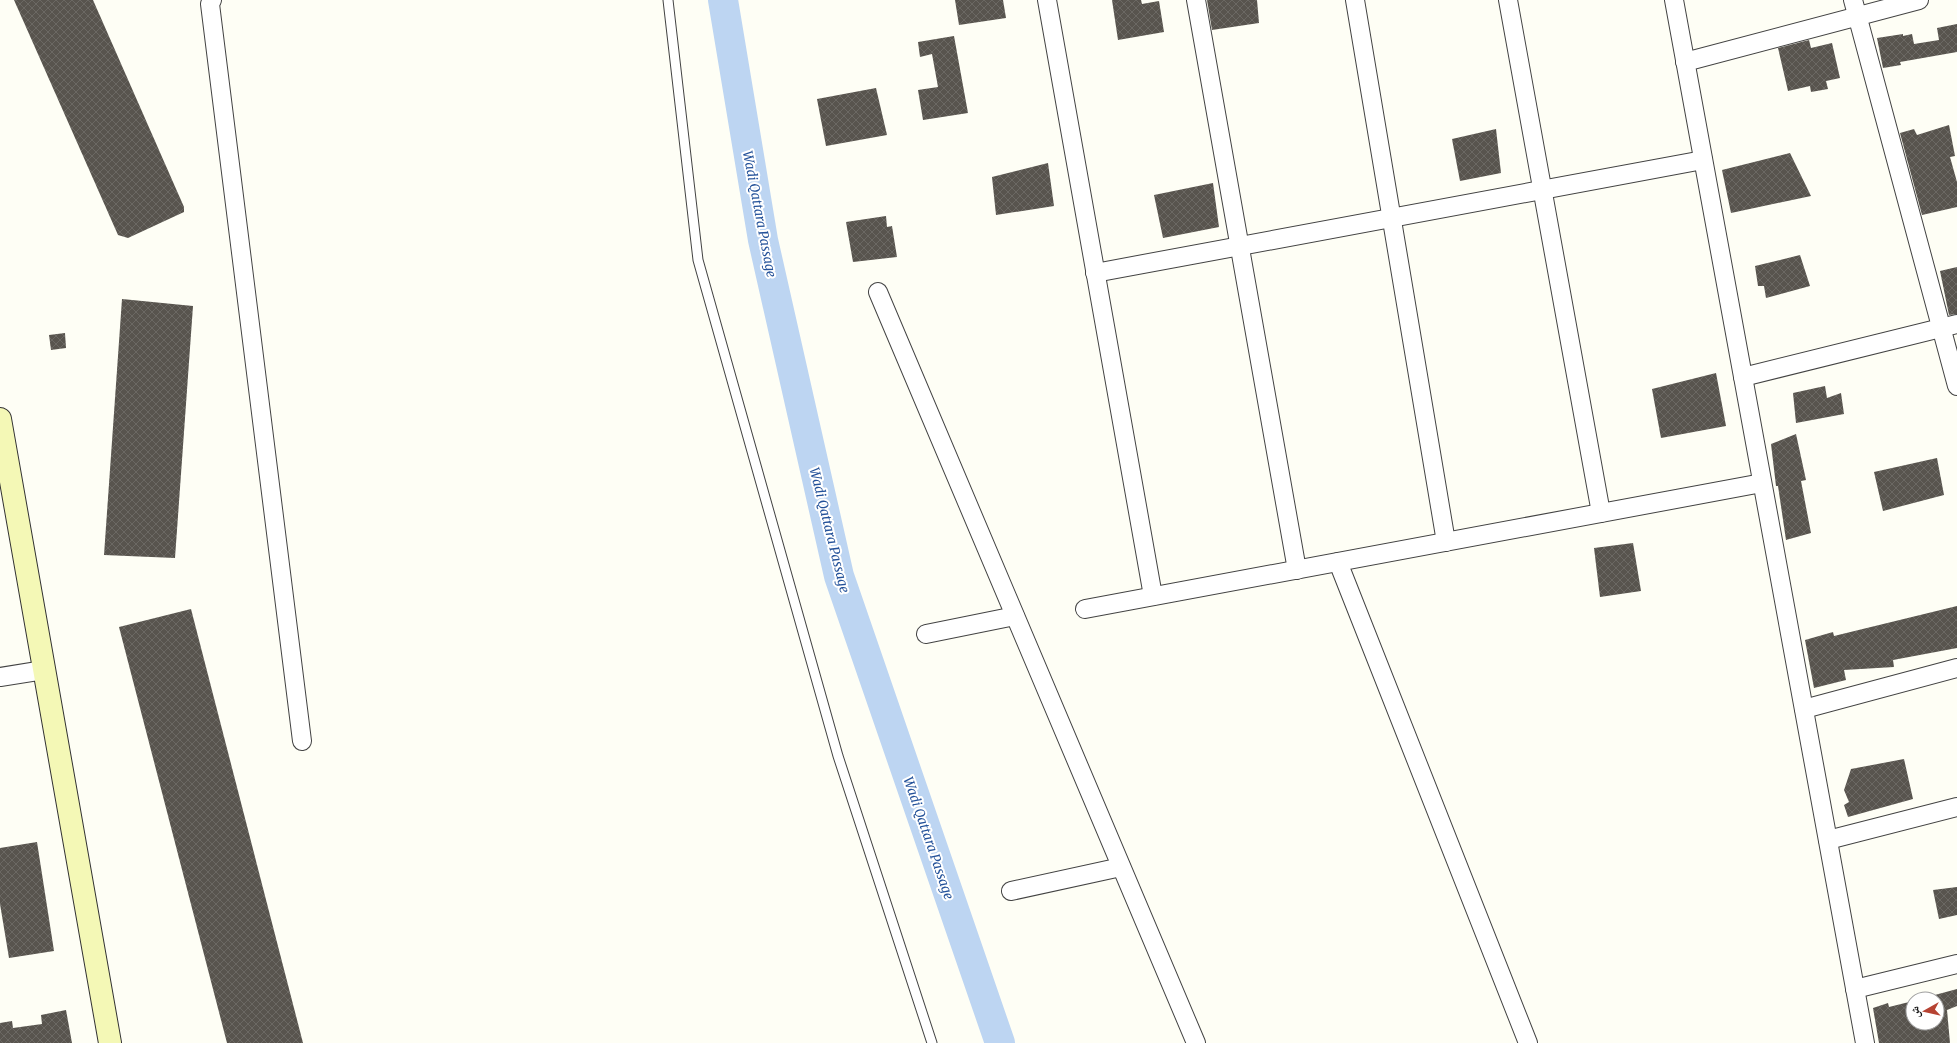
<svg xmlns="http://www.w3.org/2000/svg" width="1957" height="1043" viewBox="0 0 1957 1043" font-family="Merriweather,'Noto Naskh Arabic',serif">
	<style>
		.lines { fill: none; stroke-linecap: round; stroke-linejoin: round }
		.river { stroke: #bdd5f2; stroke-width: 30 }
		.building { fill: url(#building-cross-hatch) }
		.lane-casing { stroke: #434343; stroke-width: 11 }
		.street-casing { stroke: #434343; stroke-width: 20 }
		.secondary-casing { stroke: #323232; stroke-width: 24 }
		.lane { stroke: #fff; stroke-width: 9 }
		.street { stroke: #fff; stroke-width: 18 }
		.secondary { stroke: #f4f8b6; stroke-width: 22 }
		.labels { text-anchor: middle; stroke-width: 4; stroke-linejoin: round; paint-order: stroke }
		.water-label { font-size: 13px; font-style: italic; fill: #235199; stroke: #fff }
	</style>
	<defs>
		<pattern id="building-cross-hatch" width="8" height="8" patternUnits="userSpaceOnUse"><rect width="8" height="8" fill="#58544e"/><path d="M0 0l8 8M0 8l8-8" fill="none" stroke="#6b6863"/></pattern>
	</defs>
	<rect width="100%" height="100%" fill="#fefef5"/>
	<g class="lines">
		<polyline class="river" points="723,0 763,240 839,576 1000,1043"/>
	</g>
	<g class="building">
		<polygon points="14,0 93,0 184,207 184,212 128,238 118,235"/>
		<polygon points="955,0 1003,0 1006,18 959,25"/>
		<polygon points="1112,0 1141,0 1142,4 1159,1 1164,32 1118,40"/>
		<polygon points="1207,0 1257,0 1259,23 1212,30"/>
		<polygon points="1957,24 1957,52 1900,62 1901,65 1883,68 1877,38 1903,34 1903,36 1912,34 1914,44 1939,40 1937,28"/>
		<polygon points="954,36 968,113 923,120 918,90 938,87 932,54 920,57 918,42"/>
		<polygon points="1809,40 1811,48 1832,43 1840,78 1826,81 1828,89 1811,92 1810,86 1788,91 1778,48"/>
		<polygon points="876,88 887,135 826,146 817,99"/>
		<polygon points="1949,125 1955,156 1950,157 1957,182 1957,207 1922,215 1900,133 1914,129 1917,135"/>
		<polygon points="1496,129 1501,173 1460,181 1452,139"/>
		<polygon points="1790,153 1811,196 1731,213 1722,170"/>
		<polygon points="1048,163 1054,206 996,215 992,177"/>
		<polygon points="1213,183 1219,227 1163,238 1154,195"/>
		<polygon points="886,216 887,227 892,226 897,257 853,262 846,222"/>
		<polygon points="1800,255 1810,286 1766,298 1764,286 1758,286 1755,266"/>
		<polygon points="1957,267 1957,314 1949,315 1940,271"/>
		<polygon points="122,299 193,306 175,558 104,555"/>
		<polygon points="65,333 66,348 51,350 49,335"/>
		<polygon points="1716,373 1726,426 1661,438 1652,389"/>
		<polygon points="1825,386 1827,398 1841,393 1844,414 1796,423 1793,393"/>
		<polygon points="1796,434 1806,480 1801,481 1811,533 1786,540 1778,486 1776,486 1771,444"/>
		<polygon points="1937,458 1944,495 1883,511 1874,472"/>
		<polygon points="1633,543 1641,591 1600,597 1594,548"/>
		<polygon points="1957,606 1957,648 1893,660 1894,667 1844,670 1846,680 1814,688 1805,640 1833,632 1834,636"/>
		<polygon points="191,609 303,1043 227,1043 119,627"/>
		<polygon points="1904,759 1913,799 1848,817 1844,805 1849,802 1844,790 1851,769"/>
		<polygon points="37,842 54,951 9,958 0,904 0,848"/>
		<polygon points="1957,887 1957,915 1939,919 1933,890"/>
		<polygon points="1957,989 1957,1006 1947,1010 1950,1043 1879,1043 1873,1008 1888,1003 1889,1007 1913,1001 1913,1023 1937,1023 1937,999 1920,999"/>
		<polygon points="66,1010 72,1043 0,1043 0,1023 12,1021 13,1028 42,1024 41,1015"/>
	</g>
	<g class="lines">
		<defs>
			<polyline id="lane" points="668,0 698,260 838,756 932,1043"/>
			<g id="street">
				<polyline points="212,0 210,4 302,741"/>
				<polyline points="1047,0 1153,596"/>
				<polyline points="1196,0 1297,570"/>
				<polyline points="1355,0 1446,542"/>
				<polyline points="1508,0 1601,513"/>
				<polyline points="1674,0 1865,1043"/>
				<polyline points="1853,0 1957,386"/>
				<polyline points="1685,62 1919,0"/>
				<polyline points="1095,273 1703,160"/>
				<polyline points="878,292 1196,1043"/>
				<polyline points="1743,377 1957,324"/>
				<polyline points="1338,562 1528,1043"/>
				<polyline points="1085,609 1762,483"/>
				<polyline points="926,634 1015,616"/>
				<polyline points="0,677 44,670"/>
				<polyline points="1804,709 1957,668"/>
				<polyline points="1828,840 1957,807"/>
				<polyline points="1011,891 1121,867"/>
				<polyline points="1855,989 1957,964"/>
			</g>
			<polyline id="secondary" points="0,419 110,1043"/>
		</defs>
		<use href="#lane" class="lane-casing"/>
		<use href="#street" class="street-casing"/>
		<use href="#secondary" class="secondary-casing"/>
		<use href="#lane" class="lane"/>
		<use href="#street" class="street"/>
		<use href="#secondary" class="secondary"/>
	</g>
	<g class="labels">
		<g class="water-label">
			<text transform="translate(760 214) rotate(79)" y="5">Wadi Qattara Passage</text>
			<text transform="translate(830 530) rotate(76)" y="5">Wadi Qattara Passage</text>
			<text transform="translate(929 838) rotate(71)" y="5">Wadi Qattara Passage</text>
		</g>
	</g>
	<g transform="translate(1925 1011) rotate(262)"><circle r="19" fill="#ffffff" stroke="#9f9f9f"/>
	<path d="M0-3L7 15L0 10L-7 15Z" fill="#b64333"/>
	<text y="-6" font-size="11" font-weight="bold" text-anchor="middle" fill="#101010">ش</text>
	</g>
</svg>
